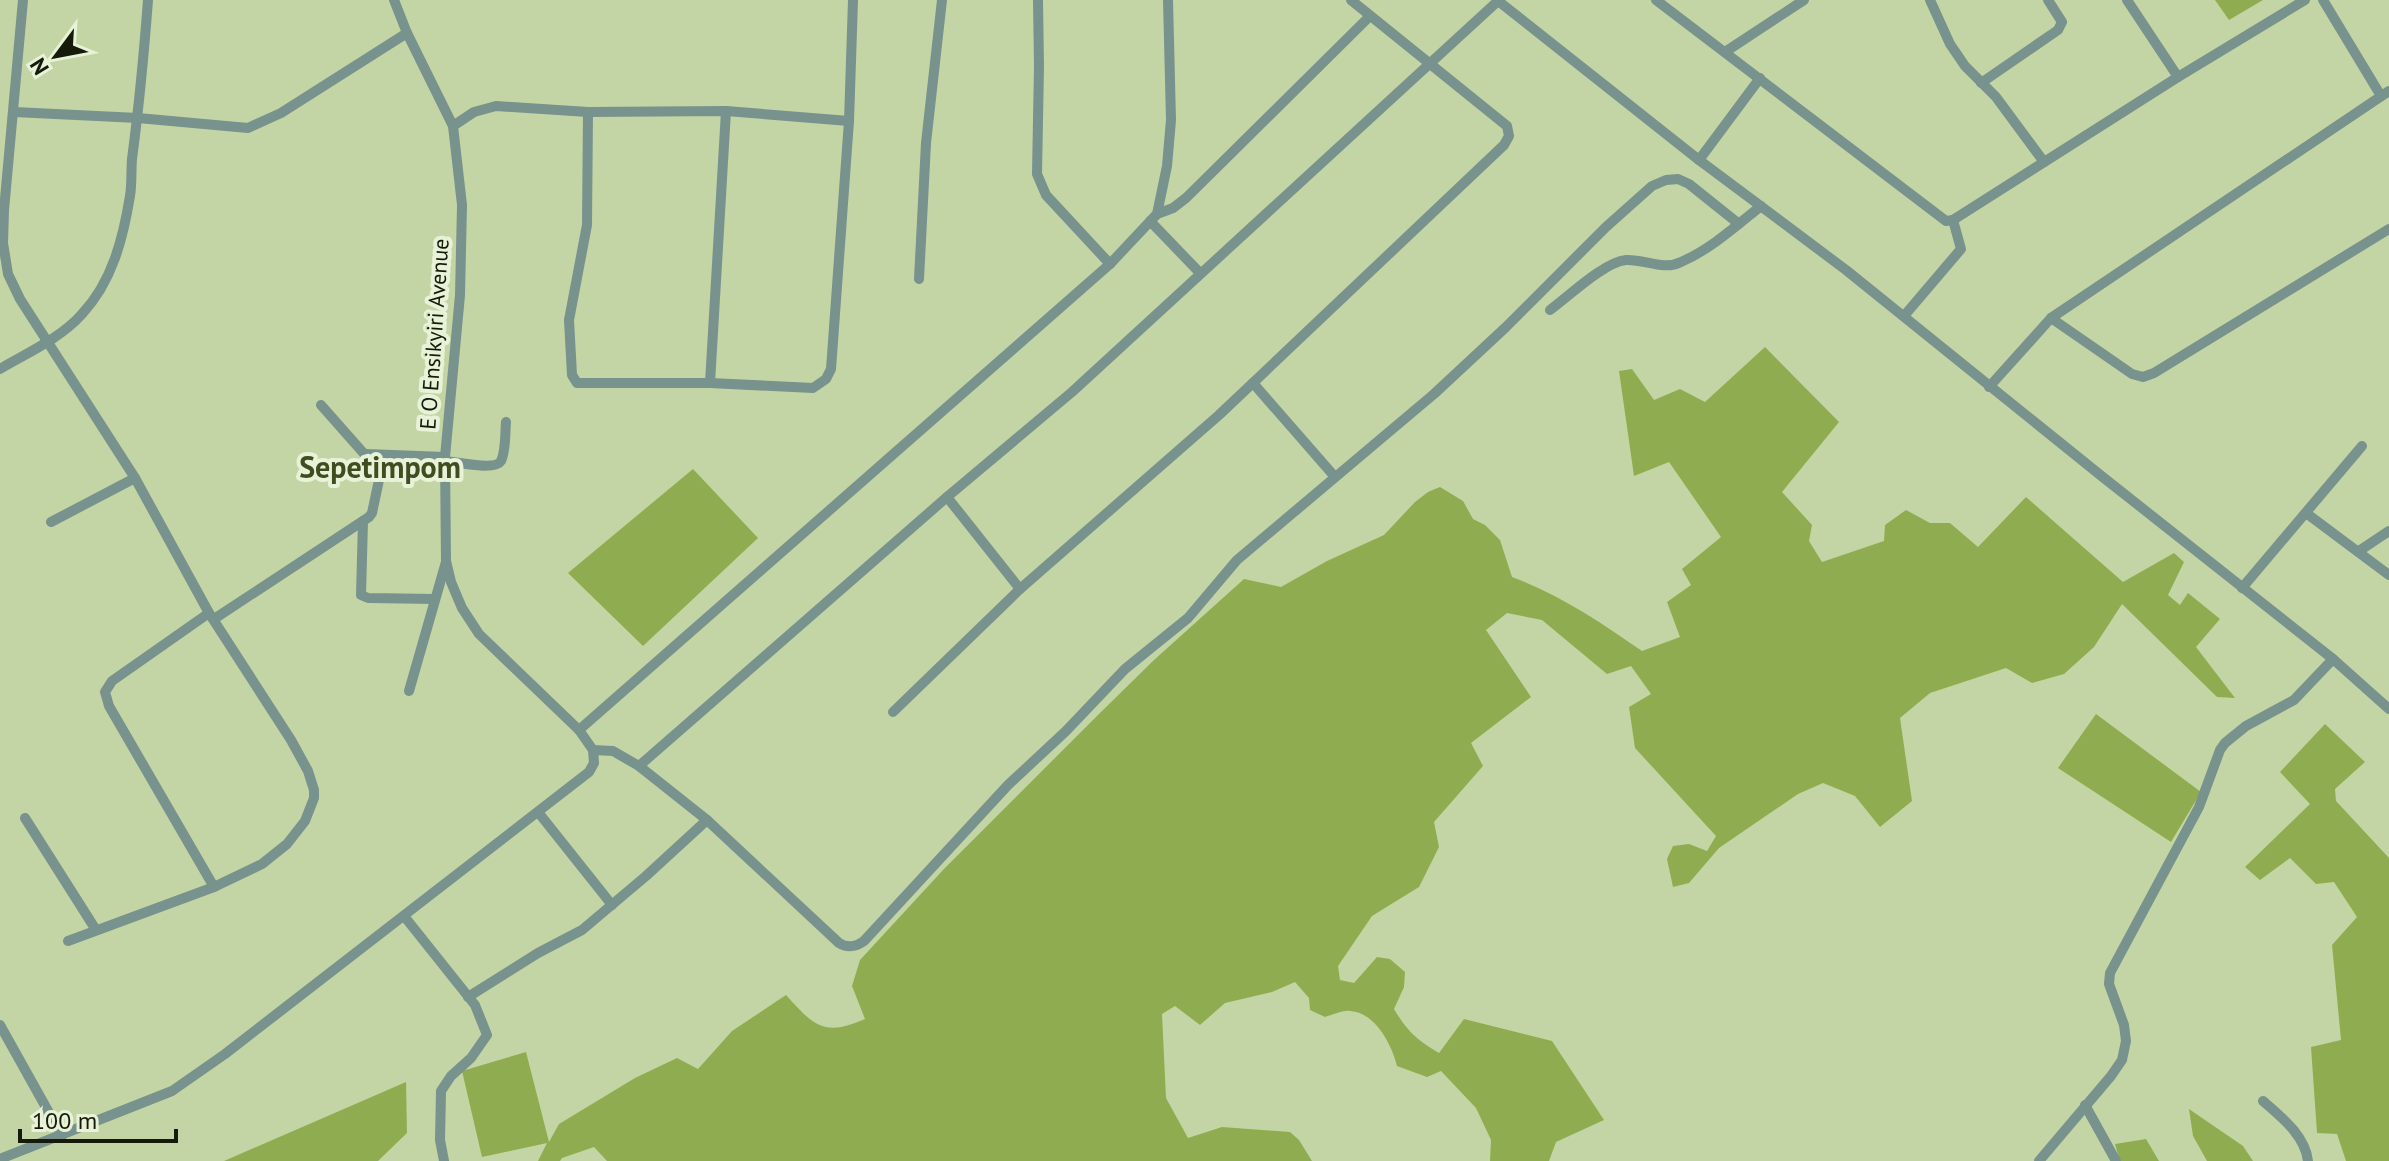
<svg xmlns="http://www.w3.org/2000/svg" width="2389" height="1161" viewBox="0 0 2389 1161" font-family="'PT Sans',sans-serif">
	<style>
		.green { fill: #8fad50 }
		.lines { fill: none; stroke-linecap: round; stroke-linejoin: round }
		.minor { stroke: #78928e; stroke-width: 10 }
		.labels { text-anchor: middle; stroke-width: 8; stroke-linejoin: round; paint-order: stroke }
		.street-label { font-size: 22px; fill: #151b08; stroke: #e8f2d9 }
		.district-label { font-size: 30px; font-weight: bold; fill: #3f4d21; stroke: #e8f2d9 }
	</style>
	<rect width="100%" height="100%" fill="#c3d5a4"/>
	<g class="green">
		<polygon points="2215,0 2263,0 2229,20"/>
		<path d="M1765 347 1839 422 1782 492 1812 525 1809 541 1822 562 1884 541 1885 525 1906 510 1930 523H1950L1978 547 2026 497 2123 582 2174 553 2184 562 2168 595 2180 605 2188 593 2220 619 2196 647 2235 698 2217 697 2122 604 2094 647 2064 674 2032 683 2006 668 1930 693 1900 718 1912 801 1880 827 1855 796 1823 783 1798 794 1719 848 1689 883 1673 887 1667 859 1673 846 1689 844 1707 851 1716 836 1635 748 1629 707 1651 694 1631 666 1607 674 1542 620 1507 613 1486 630 1531 697 1471 743 1483 766 1434 822 1439 847 1419 887 1372 916 1338 966 1340 980 1354 983 1377 957 1390 959 1405 972 1404 987 1394 1009C1407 1031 1417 1040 1439 1053L1464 1019 1552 1041 1604 1120 1556 1142 1549 1161H1490L1491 1140 1476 1108 1441 1071 1427 1077 1397 1066C1392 1045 1375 1012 1350 1011 1343 1010 1332 1015 1325 1017L1310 1010 1309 998 1295 982 1272 992 1225 1003 1200 1025 1175 1006 1162 1014 1166 1098 1188 1138 1222 1127 1290 1132 1299 1140 1312 1161H607L594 1147 562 1158 560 1161H538L547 1143 482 1157 462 1071 526 1052 549 1142 559 1124 635 1078 677 1058 698 1069 732 1031 786 995C814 1026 824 1037 865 1019L852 986 860 960 943 870 1101 712 1154 660 1244 579 1281 587 1327 561 1384 535 1415 502 1428 492 1440 487 1463 501 1473 519 1485 525 1500 540 1512 577C1560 595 1600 622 1642 651L1680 637 1667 602 1691 585 1682 569 1721 537 1669 462 1634 476 1619 371 1632 369 1654 400 1680 389 1705 402Z"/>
		<polygon points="693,469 758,538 643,646 568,573"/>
		<polygon points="2096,714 2201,792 2171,842 2058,768"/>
		<polygon points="2325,724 2365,762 2335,789 2336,801 2389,858 2389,1161 2346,1161 2337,1134 2317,1133 2311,1047 2341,1040 2332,945 2357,917 2334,882 2316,884 2290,858 2260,880 2245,867 2310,804 2280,772"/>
		<polygon points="406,1082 407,1133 378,1161 224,1161"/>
		<polygon points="2189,1109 2243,1146 2253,1161 2207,1161 2193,1136"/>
		<polygon points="2146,1139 2159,1161 2120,1161 2115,1144"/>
	</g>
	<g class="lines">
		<g class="minor">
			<polyline points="23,0 4,210 3,243 8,274 20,299 135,478 209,613 291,740 308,771 314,790 314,798 305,821 287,844 262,864 214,887 68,941"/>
			<polyline points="1038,0 1039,66 1037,174 1046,195 1110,264"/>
			<polyline points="1497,0 1699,160 1846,270 2104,478 2333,659 2389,709"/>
			<polyline points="1656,0 1946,221 1953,220 2178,77 2305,0"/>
			<polyline points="1930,0 1950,44 1965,66 1996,97 2044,162"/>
			<polyline points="2127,0 2178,77"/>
			<polyline points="2323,0 2381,96"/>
			<polyline points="1725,52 1804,0"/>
			<polyline points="1981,83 2058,30 2062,22 2048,0"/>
			<polyline points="14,112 138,118 248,128 281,113 407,33"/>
			<polyline points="588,112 587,225 569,320 572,375 577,383 710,383 813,388 826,379 831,369 849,121 853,0"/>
			<polyline points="453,126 474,112 496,106 588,112 726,111 849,121"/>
			<polyline points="1699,160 1760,78"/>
			<polyline points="1157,214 1173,208 1186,198 1370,16"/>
			<polyline points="1150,221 1200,273"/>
			<polyline points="919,279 926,143 942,0"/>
			<path d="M1550 310C1568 297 1604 262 1626 260 1645 259 1663 271 1681 262 1711 249 1736 226 1761 206"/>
			<polyline points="1904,316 1961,249 1953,220"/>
			<polyline points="2051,318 2132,374 2143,377 2154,373 2389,229"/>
			<path d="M0 369C27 353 61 338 82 314 112 282 123 239 130 196 132 184 131 172 132 159 139 106 144 53 148 0"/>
			<polyline points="710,383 726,111"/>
			<polyline points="1253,383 1335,477"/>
			<polyline points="1989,387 2051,318 2389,91"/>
			<polyline points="366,454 445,457"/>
			<path d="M445 461C457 462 495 471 501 461 506 451 505 433 506 422"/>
			<polyline points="947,497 1020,589"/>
			<polyline points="2306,513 2389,575"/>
			<polyline points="363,521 361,595 368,598 435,599"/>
			<polyline points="51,522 135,478"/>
			<polyline points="2359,551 2389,531"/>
			<polyline points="2242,588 2362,446"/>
			<polyline points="209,613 112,681 105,692 109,706 214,887"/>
			<polyline points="214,619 369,517 372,513 379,480 374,465 321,405"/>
			<polyline points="409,691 446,562"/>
			<polyline points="893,712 1020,589 1219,415 1504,145 1509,136 1507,126 1351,0"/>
			<polyline points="579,730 1110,264 1157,214 1167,166 1171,120 1168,0"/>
			<path d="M593 750 613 751 639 766 707 820 839 943C847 948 856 947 864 941L1008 785 1066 731 1125 669 1188 618 1237 560 1434 394 1506 327 1606 227 1652 186 1666 180 1678 179 1689 184 1739 224"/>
			<polyline points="639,766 947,497 1072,392 1499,0"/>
			<polyline points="538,812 612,905"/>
			<polyline points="25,818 96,930"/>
			<polyline points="404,916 475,1005 487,1035 471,1058 451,1076 441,1091 440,1140 444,1161"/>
			<polyline points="468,997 538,953 582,930 646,876 707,820"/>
			<polyline points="0,1025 62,1136"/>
			<path d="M2263 1101C2281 1117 2305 1135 2308 1161"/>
			<polyline points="2085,1105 2116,1161"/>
			<polyline points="0,1159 172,1091 225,1054 589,772 594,763 593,750 579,730 479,634 462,608 451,582 446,561 445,457 460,295 462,205 453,126 407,33 394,0"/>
			<polyline points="2039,1161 2111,1076 2122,1060 2126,1041 2124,1025 2109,984 2110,973 2199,807 2220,750 2225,743 2246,726 2294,700 2333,659"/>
		</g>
	</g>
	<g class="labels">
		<g class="street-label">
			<text transform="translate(434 334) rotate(-86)" y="8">E O Ensikyiri Avenue</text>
		</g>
		<g class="district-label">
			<text x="380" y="478">Sepetimpom</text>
		</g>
	</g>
	<g transform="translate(56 56) rotate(238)" stroke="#e8f2d9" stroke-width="6" paint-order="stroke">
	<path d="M0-6L14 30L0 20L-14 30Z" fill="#151b08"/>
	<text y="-12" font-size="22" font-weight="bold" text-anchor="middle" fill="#151b08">N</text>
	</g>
	<path d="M20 1129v12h156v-12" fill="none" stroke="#151b08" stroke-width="4"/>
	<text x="32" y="1129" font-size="24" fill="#151b08" stroke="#e8f2d9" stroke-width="6" paint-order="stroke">100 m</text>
</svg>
